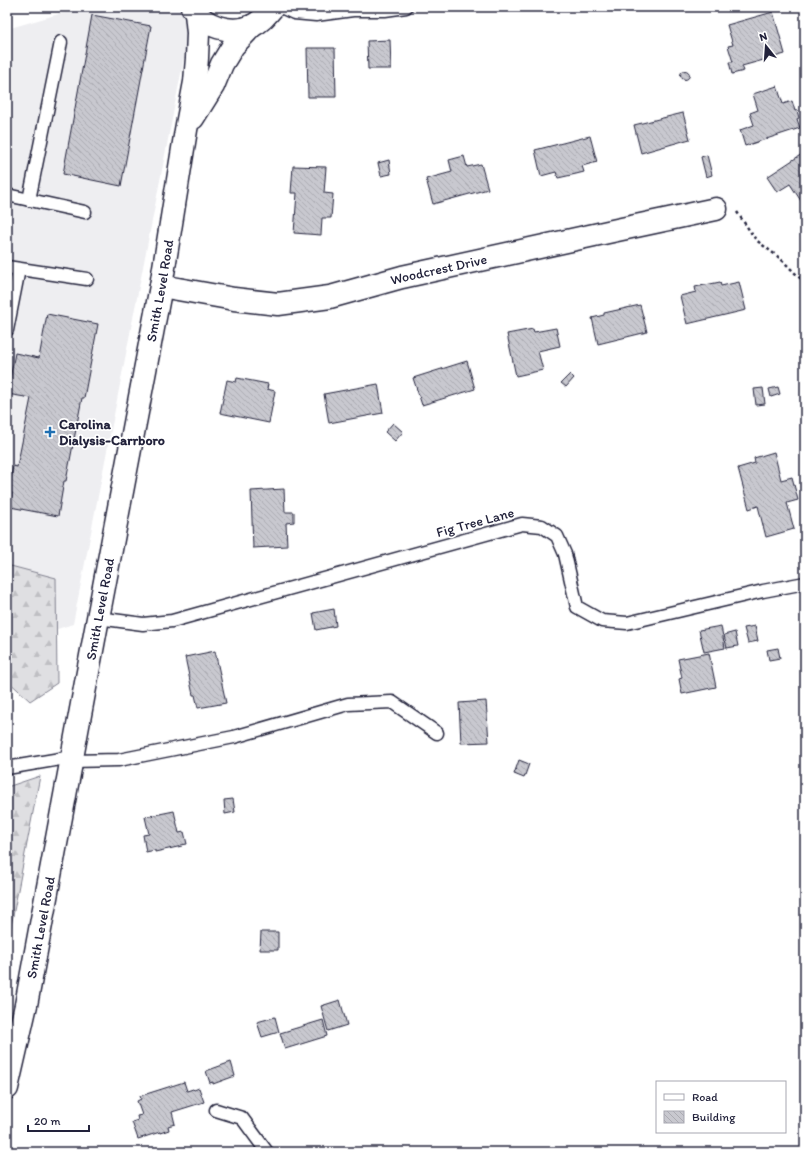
<svg xmlns="http://www.w3.org/2000/svg" width="812" height="1159" viewBox="0 0 812 1159" font-family="Itim,sans-serif">
	<style>
		.built { fill: #eeeef1 }
		.forest { fill: url(#forest-firs); stroke: #80808e }
		.building { fill: url(#building-back-hatch); stroke: #22223b }
		.lines { fill: none; stroke-linecap: round; stroke-linejoin: round }
		.service-casing { stroke: #22223b; stroke-width: 15 }
		.minor-casing { stroke: #22223b; stroke-width: 25 }
		.secondary-casing { stroke: #22223b; stroke-width: 25 }
		.path { stroke: #22223b; stroke-width: 2.5; stroke-dasharray: 3 3; stroke-linecap: butt }
		.service { stroke: #fff; stroke-width: 12 }
		.minor { stroke: #fff; stroke-width: 22 }
		.secondary { stroke: #fff; stroke-width: 22 }
		.poi-dot { fill: #1f6fb2; stroke: #fff; stroke-width: 1.5 }
		.labels { text-anchor: middle; stroke-width: 3.5; stroke-linejoin: round; paint-order: stroke }
		.street-label { font-size: 14px; fill: #22223b; stroke: #fff }
		.poi-label { font-size: 14px; font-weight: bold; fill: #22223b; stroke: #fff; text-anchor: start }
	</style>
	<defs>
		<pattern id="forest-firs" width="22" height="20" patternUnits="userSpaceOnUse"><rect width="22" height="20" fill="#dfdfe2"/><path d="M5 1l3.5 6h-7zM16 11l3.5 6h-7z" fill="#bfbfc3"/></pattern>
		<pattern id="building-back-hatch" width="6" height="6" patternUnits="userSpaceOnUse"><rect width="6" height="6" fill="#c8c8cf"/><path d="M-1 5l2 2M0 0l6 6M5-1l2 2" fill="none" stroke="#acacb3"/></pattern>
	</defs>
	<rect width="100%" height="100%" fill="#fff"/>
	<filter id="ink" filterUnits="userSpaceOnUse"><feTurbulence type="fractalNoise" baseFrequency=".025" numOctaves="2"/><feDisplacementMap in="SourceGraphic" scale="8" xChannelSelector="R" yChannelSelector="G"/><feConvolveMatrix kernelMatrix="1 2 1 2 8 2 1 2 1" color-interpolation-filters="sRGB"/></filter>
	<g filter="url(#ink)">
		<polygon class="built" points="83,7 190,7 193,12 73,624 7,645 7,29"/>
		<g class="forest">
			<polygon points="7,565 56,578 57,683 30,701 7,680"/>
			<polygon points="40,776 7,947 7,787"/>
		</g>
		<g class="building">
			<polygon points="773,12 785,54 742,66 744,71 732,74 729,62 733,62 728,46 733,45 727,25"/>
			<polygon points="92,15 151,26 121,186 63,174"/>
			<polygon points="390,40 391,69 368,69 367,41"/>
			<polygon points="307,48 335,48 336,97 308,97"/>
			<circle cx="685" cy="75" r="4.5"/>
			<polygon points="777,86 783,104 792,101 795,111 797,110 799,118 797,119 800,128 745,146 740,130 754,125 750,113 758,110 753,94"/>
			<polygon points="683,113 690,139 641,153 634,125"/>
			<polygon points="590,136 597,162 582,166 584,172 576,174 558,178 556,172 541,176 535,150"/>
			<polygon points="805,152 805,203 803,204 790,184 777,192 767,177"/>
			<polygon points="707,155 712,175 706,177 701,157"/>
			<polygon points="464,156 467,167 481,164 488,189 433,204 426,179 452,172 449,160"/>
			<polygon points="389,160 391,174 381,176 378,163"/>
			<polygon points="293,166 326,167 324,193 333,194 331,218 322,218 321,235 294,233 297,193 291,193"/>
			<polygon points="720,282 721,286 739,282 746,310 687,324 680,296 696,292 695,287"/>
			<polygon points="640,305 647,332 598,344 592,318 604,315 604,313"/>
			<polygon points="47,314 98,324 84,398 82,398 66,481 64,481 58,516 10,507 12,493 8,492 13,466 17,467 31,398 7,394 15,353 39,358"/>
			<polygon points="556,328 560,346 538,351 543,370 516,376 507,334 533,329 534,332"/>
			<polygon points="467,361 475,389 422,405 413,378"/>
			<polygon points="570,374 574,378 566,387 561,383"/>
			<polygon points="237,378 268,384 267,389 275,391 269,423 220,413 227,380 236,382"/>
			<polygon points="378,384 383,413 329,423 324,394"/>
			<polygon points="778,387 780,394 771,397 769,389"/>
			<polygon points="763,388 765,404 756,405 754,389"/>
			<polygon points="393,423 403,432 395,441 385,432"/>
			<polygon points="774,452 781,480 792,477 798,500 787,503 794,529 766,537 758,506 749,509 738,468 755,463 754,458"/>
			<polygon points="284,489 285,512 294,512 294,522 286,523 287,546 253,548 251,491"/>
			<polygon points="334,609 336,626 316,630 313,613"/>
			<polygon points="721,626 725,648 704,652 699,630"/>
			<polygon points="755,626 758,641 748,643 744,628"/>
			<polygon points="735,632 738,646 727,648 724,635"/>
			<polygon points="778,648 780,658 769,660 767,650"/>
			<polygon points="215,651 226,703 198,708 195,695 193,695 185,657"/>
			<polygon points="709,653 716,687 682,694 679,679 682,678 678,659"/>
			<polygon points="486,701 489,742 461,743 459,703"/>
			<polygon points="519,760 529,764 524,778 514,774"/>
			<polygon points="233,799 235,812 225,814 224,800"/>
			<polygon points="174,811 179,833 184,832 187,844 181,845 182,846 155,852 155,850 146,852 143,835 149,834 145,817"/>
			<polygon points="261,932 278,932 278,950 260,950"/>
			<polygon points="340,1000 347,1025 328,1031 321,1006"/>
			<polygon points="275,1017 279,1032 262,1037 257,1022"/>
			<polygon points="323,1020 327,1036 285,1049 280,1033"/>
			<polygon points="231,1062 235,1076 213,1084 213,1082 210,1083 206,1071"/>
			<polygon points="184,1082 187,1091 193,1089 194,1090 199,1088 204,1102 172,1112 175,1124 168,1126 169,1130 160,1133 160,1132 138,1139 132,1122 138,1120 137,1116 142,1115 137,1101 141,1099 140,1096"/>
		</g>
		<g class="lines">
			<defs>
				<g id="service">
					<polyline points="281,7 294,13 316,15 353,10 385,10 406,7"/>
					<polyline points="7,195 85,212"/>
					<polyline points="29,200 61,42"/>
					<polyline points="7,267 87,279"/>
					<polyline points="7,330 19,269"/>
					<polyline points="98,618 143,624 172,621 522,524 542,526 557,536 565,554 577,607 602,621 627,623 763,591 805,583"/>
					<polyline points="71,761 119,760 234,737 348,704 392,702 437,733"/>
					<polyline points="7,768 72,757"/>
					<polyline points="216,1110 242,1118 267,1152"/>
				</g>
				<g id="minor">
					<path id="s1" d="M161 286 234 299 278 304 330 297 402 277 617 230 716 209"/>
				</g>
				<g id="secondary">
					<path d="M192 7C204 27 231 35 252 26 261 22 267 14 273 7"/>
					<polyline points="193,118 213,86 222,64 233,46 252,26"/>
					<path id="s2" d="M7 1088 26 1005 98 618 161 286 186 130 195 82 197 58 198 33 196 13"/>
				</g>
			</defs>
			<use href="#service" class="service-casing"/>
			<use href="#minor" class="minor-casing"/>
			<use href="#secondary" class="secondary-casing"/>
			<polyline class="path" points="737,212 756,240 781,259 805,283"/>
			<use href="#service" class="service"/>
			<use href="#minor" class="minor"/>
			<use href="#secondary" class="secondary"/>
		</g>
	</g>
	<path class="poi-dot" d="M48 426h4v4h4v4h-4v4h-4v-4h-4v-4h4z"/>
	<g class="labels">
		<g class="street-label">
			<text dy="5" stroke="none"><textPath href="#s1" startOffset="283">Woodcrest Drive</textPath></text>
			<text dy="5" stroke="none"><textPath href="#s2" startOffset="812">Smith Level Road</textPath></text>
			<text transform="translate(475 522) rotate(-15)" y="5">Fig Tree Lane</text>
			<text dy="5" stroke="none"><textPath href="#s2" startOffset="488">Smith Level Road</textPath></text>
			<text dy="5" stroke="none"><textPath href="#s2" startOffset="164">Smith Level Road</textPath></text>
		</g>
		<g class="poi-label">
			<text x="59" y="429">Carolina<tspan x="59" dy="16">Dialysis-Carrboro</tspan></text>
		</g>
	</g>
	<rect width="812" height="1159" fill="none" stroke="#fff" stroke-width="24"/>
	<rect x="12" y="12" width="788" height="1135" fill="none" stroke="#22223b" stroke-width="1.5" filter="url(#ink)"/>
	<rect x="656" y="1081" width="130" height="52" fill="#ffffff" stroke="#a7a7b1"/>
	<rect x="664" y="1094" width="20" height="6" fill="#ffffff" stroke="#a7a7b1"/>
	<text x="692" y="1101" font-size="12" fill="#22223b">Road</text>
	<rect x="664" y="1111" width="20" height="12" fill="url(#building-back-hatch)" stroke="#a7a7b1"/>
	<text x="692" y="1121" font-size="12" fill="#22223b">Building</text>
	<g transform="translate(766 46) rotate(343)" stroke="#ffffff" stroke-width="3" paint-order="stroke">
	<path d="M0-3L7 15L0 10L-7 15Z" fill="#22223b"/>
	<text y="-6" font-size="11" font-weight="bold" text-anchor="middle" fill="#22223b">N</text>
	</g>
	<path d="M28 1125v6h61v-6" fill="none" stroke="#22223b" stroke-width="2"/>
	<text x="34" y="1125" font-size="12" fill="#22223b" stroke="#ffffff" stroke-width="3" paint-order="stroke">20 m</text>
</svg>
